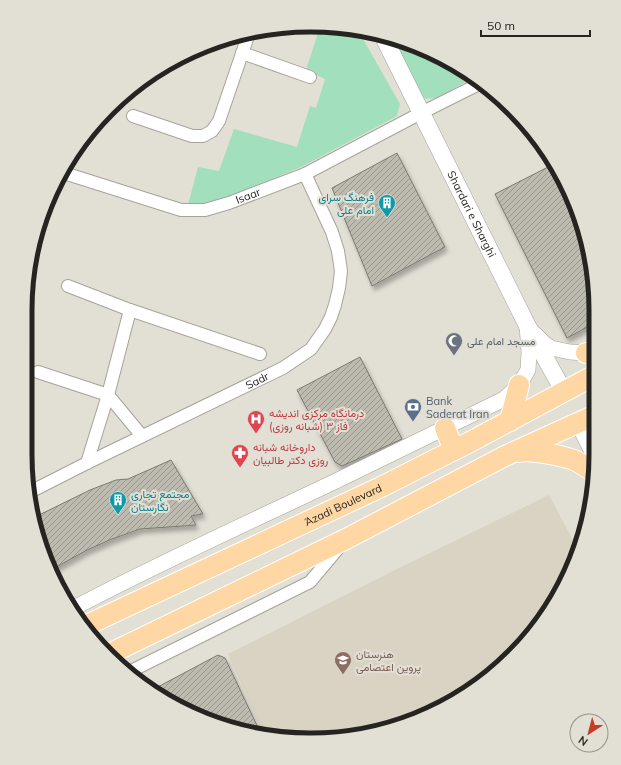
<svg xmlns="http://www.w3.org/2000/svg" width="621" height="765" viewBox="0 0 621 765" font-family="Mulish,Vazirmatn,sans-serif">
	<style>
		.built { fill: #d8d3c2 }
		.green { fill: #a1dfbd }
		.building { fill: url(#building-hatch); stroke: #7c7970; filter: url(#shadow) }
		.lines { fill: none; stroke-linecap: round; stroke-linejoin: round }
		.minor-casing { stroke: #a6a39a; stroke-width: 14 }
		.tertiary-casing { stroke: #a6a39a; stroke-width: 16 }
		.secondary-casing { stroke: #a6a39a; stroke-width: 18 }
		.primary-casing { stroke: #fff; stroke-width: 22 }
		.minor { stroke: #fff; stroke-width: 12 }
		.tertiary { stroke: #fff; stroke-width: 15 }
		.secondary { stroke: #fff; stroke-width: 17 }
		.primary { stroke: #ffd7a4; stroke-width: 20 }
		.labels { text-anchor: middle; stroke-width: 4; stroke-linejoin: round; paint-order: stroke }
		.street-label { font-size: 11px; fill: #252421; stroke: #e2dfd5 }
		.culture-label { font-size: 11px; fill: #0d838f; stroke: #e2dfd5; text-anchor: end }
		.worship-label { font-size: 11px; fill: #5b616d; stroke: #e2dfd5; text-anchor: start }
		.service-label { font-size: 11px; fill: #4e5e75; stroke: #e2dfd5; text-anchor: start }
		.health-label { font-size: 11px; fill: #be3a42; stroke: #e2dfd5; text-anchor: start }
		.education-label { font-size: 11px; fill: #785e54; stroke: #e2dfd5; text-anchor: start }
		.rim { fill: none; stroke: #252421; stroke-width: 5 }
	</style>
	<defs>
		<pattern id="building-hatch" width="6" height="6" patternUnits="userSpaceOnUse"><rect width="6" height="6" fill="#bdbab0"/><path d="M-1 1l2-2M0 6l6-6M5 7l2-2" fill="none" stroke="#99978f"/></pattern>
		<filter id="shadow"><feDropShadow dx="2.5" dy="4.5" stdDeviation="2" flood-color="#0004"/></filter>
	</defs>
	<rect width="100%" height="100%" fill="#e2dfd5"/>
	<polygon class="built" points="549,495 578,550 567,581 537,628 499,669 437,710 366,734 310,740 264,734 228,654 395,570"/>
	<g class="green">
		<polygon points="320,27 348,27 358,30 400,104 397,116 303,166 225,199 200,206 188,205 198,167 219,171 234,129 297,147 310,106 316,108 325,79 306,70"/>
		<polygon points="392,38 402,40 453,63 461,69 467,81 437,98 422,99"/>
	</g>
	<g class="building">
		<polygon points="397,153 445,247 372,286 332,188"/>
		<polygon points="554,164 566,184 586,236 595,292 595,323 567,338 495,194"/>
		<polygon points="360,357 402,439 342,466 335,462 297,390"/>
		<polygon points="171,460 203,514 191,516 196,525 140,529 112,539 87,550 60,565 52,570 35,528 33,518 90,490 116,480 128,479"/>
		<polygon points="218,655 225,658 261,734 236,730 168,702 152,690"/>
	</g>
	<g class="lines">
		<defs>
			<g id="minor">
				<polyline points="242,53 310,77"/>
				<polyline points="133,116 192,136 203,136 212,131 219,121 249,33"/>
				<path id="s1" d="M64 173 181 210H205L229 203 305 174 421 113 481 83"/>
				<polyline points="68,286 130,310 260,354"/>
				<polyline points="38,372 108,395 142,436"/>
				<polyline points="87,463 108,395 130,310"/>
				<path id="s2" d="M30 492 87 463 283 368 311 349 325 329 331 317 335 305 339 288 341 271 338 251 332 232 305 174"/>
				<polyline points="129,672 310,582 341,545"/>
			</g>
			<g id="tertiary">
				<polyline points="535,334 545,344 551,348 570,352 586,353 595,349"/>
				<polyline points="578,424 595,458"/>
				<path d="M72 609C159 563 248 523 336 481 392 454 448 426 504 399L519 385 528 370 529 353 527 325"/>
			</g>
			<g id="secondary">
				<path id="s3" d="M383 36 527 325 564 392"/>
			</g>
			<g id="primary">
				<polyline points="586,353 595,355"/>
				<polyline points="510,421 519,385"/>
				<polyline points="445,428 454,450"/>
				<path d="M519 452C530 449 563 456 574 460 582 464 589 468 595 474"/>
				<path id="s4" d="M85 626 381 487 470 442 595 375"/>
				<polyline points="107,655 346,539 505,456 595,415"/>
			</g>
		</defs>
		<use href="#minor" class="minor-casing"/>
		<use href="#tertiary" class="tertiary-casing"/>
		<use href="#secondary" class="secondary-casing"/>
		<use href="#primary" class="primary-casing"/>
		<use href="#minor" class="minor"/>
		<use href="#tertiary" class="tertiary"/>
		<use href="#secondary" class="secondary"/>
		<use href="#primary" class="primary"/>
	</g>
	<defs>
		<symbol id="building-pin" viewBox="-11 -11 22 30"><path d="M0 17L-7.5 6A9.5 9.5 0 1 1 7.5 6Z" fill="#0f9aa8" stroke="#e2dfd5"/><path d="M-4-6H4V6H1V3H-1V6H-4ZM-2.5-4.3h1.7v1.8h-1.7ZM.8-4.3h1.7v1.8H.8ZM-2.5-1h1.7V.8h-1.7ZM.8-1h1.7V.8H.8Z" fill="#fff"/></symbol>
		<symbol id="mosque-pin" viewBox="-11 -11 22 30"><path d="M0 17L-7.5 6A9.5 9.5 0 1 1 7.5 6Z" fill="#6b7280" stroke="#e2dfd5"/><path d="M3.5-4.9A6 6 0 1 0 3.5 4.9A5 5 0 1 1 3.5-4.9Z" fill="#fff"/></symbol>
		<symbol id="bank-pin" viewBox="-11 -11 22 30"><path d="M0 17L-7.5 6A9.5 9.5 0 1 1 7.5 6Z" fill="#5c6f8a" stroke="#e2dfd5"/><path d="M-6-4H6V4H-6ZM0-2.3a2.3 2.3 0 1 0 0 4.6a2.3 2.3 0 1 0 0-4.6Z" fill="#fff"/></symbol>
		<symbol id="hospital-pin" viewBox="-11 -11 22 30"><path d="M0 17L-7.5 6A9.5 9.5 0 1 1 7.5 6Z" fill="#e0444e" stroke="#e2dfd5"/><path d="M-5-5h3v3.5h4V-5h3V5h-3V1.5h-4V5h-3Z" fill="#fff"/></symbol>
		<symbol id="pharmacy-pin" viewBox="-11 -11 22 30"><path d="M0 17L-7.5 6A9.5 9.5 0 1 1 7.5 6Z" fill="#e0444e" stroke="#e2dfd5"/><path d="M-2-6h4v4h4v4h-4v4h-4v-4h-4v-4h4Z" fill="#fff"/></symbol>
		<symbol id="school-pin" viewBox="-11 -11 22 30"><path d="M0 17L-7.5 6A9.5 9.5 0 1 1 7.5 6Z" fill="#8d6e63" stroke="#e2dfd5"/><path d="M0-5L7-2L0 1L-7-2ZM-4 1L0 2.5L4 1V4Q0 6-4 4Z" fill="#fff"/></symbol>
	</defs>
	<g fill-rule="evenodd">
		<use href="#building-pin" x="377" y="193" width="20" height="27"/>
		<use href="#mosque-pin" x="444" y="331" width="20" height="27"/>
		<use href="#bank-pin" x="403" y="397" width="20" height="27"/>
		<use href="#hospital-pin" x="246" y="409" width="20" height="27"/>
		<use href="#pharmacy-pin" x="230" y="443" width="20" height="27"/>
		<use href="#building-pin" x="108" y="490" width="20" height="27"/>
		<use href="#school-pin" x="333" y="650" width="20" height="27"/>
	</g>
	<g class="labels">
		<g class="street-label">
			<text dy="4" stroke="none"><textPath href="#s1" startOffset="192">Isaar</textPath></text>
			<text dy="4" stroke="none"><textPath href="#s3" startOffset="199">Shardari e Sharghi</textPath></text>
			<text dy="4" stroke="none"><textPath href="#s2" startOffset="253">Sadr</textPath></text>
			<text dy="4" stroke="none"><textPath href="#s4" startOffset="285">َAzadi Boulevard</textPath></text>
		</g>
		<g class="culture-label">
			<text x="374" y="201">فرهنگ سرای<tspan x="374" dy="13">امام علی</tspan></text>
			<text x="131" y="498" text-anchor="start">مجتمع تجاری<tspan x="131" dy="13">نگارستان</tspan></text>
		</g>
		<g class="worship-label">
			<text x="467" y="345">مسجد امام علی</text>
		</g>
		<g class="service-label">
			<text x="426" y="405">Bank<tspan x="426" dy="13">Saderat Iran</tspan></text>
		</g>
		<g class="health-label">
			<text x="269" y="417">درمانگاه مرکزی اندیشه<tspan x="269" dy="13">فاز ۳ (شبانه روزی)</tspan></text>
			<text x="253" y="451">داروخانه شبانه<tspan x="253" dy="13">روزی دکتر طالبیان</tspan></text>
		</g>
		<g class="education-label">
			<text x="356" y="658">هنرستان<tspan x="356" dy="13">پروین اعتصامی</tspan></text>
		</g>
	</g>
	<path d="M0 0H621V765H0ZM310 32H311A278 278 0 0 1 589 310V455A278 278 0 0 1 311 733H310A278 278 0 0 1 32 455V310A278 278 0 0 1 310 32Z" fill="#e2dfd5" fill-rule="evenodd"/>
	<path class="rim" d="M310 32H311A278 278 0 0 1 589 310V455A278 278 0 0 1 311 733H310A278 278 0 0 1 32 455V310A278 278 0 0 1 310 32Z"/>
	<g transform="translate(589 733) rotate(216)"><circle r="19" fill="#e2dfd5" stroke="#96948d"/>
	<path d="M0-3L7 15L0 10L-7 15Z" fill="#c73c25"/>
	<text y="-6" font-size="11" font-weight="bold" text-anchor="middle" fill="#252421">N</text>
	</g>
	<path d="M481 30v6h109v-6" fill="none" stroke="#252421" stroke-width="2"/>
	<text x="487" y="30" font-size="12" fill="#252421" stroke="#e2dfd5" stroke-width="3" paint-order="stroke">50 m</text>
</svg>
